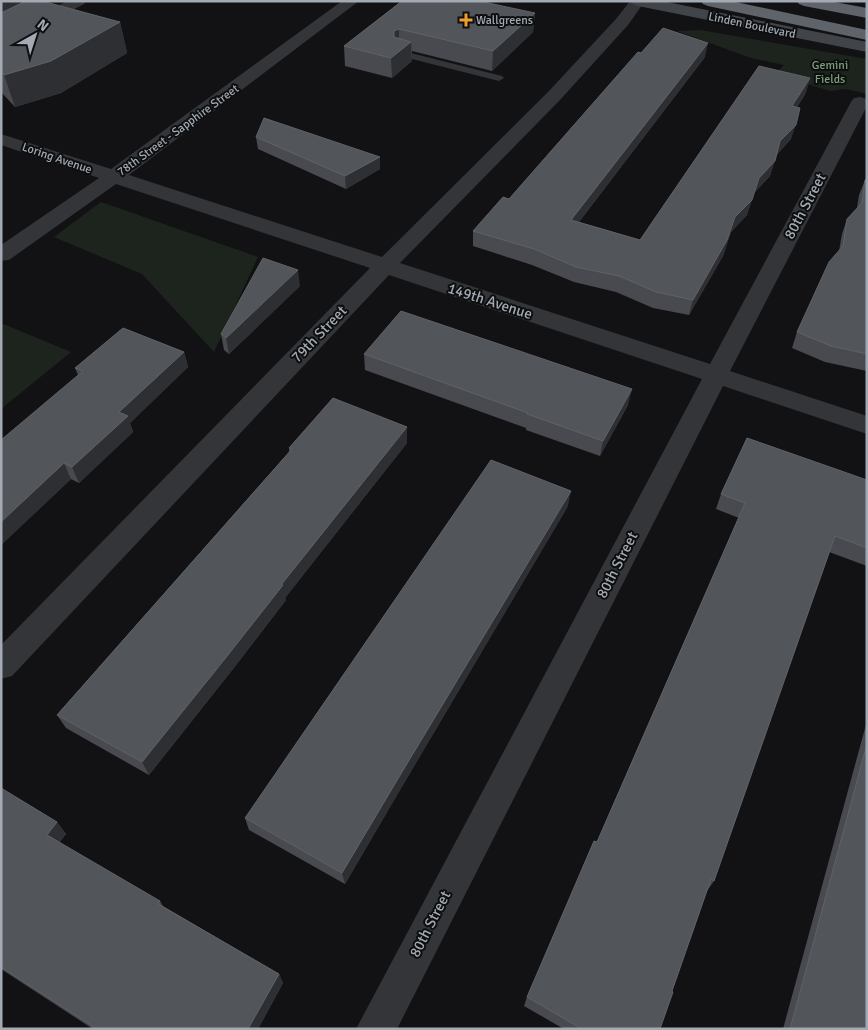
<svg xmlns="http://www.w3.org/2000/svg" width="868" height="1030" viewBox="0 0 868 1030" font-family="Signika,sans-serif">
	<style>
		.green { fill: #1d241d }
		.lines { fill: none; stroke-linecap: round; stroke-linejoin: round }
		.lane { fill: #333539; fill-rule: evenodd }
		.street { fill: #333539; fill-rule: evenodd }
		.secondary { fill: #414449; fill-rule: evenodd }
		.highway { fill: #5f636a; fill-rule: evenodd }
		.wall { fill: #484a4f }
		.shaded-wall { fill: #2e2f33 }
		.building { fill: #52555a; stroke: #5f6268 }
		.poi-dot { fill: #f09f2f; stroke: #0d0e0f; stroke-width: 2 }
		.labels { text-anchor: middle; stroke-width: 4; stroke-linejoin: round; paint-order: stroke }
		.far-poi-label { font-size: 12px; fill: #a4aab4; stroke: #0d0e0f; text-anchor: start }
		.far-street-label { font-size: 12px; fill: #a4aab4; stroke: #0d0e0f }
		.far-park-label { font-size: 12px; fill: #7c9f7b; stroke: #0d0e0f }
		.street-label { font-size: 15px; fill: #a4aab4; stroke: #0d0e0f }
	</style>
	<rect width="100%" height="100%" fill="#121214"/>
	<g class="green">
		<polygon points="700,30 867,59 867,94 846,89 830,91 775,74 784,65 751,58 677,31"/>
		<polygon points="101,202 258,257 214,352 142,274 54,237"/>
		<polygon points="1,323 71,352 1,409"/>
	</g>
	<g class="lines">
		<polygon class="lane" points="399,50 502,76 504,78 499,81 396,55 396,51"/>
		<g class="street">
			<polygon points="67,1 86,1 84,4 1,48 1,36"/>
			<polygon points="342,1 359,1 129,175 382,257 548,92 616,19 630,1 645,1 628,25 560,100 400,263 710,364 851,102 854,98 860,97 867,99 867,106 730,371 867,416 867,434 723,386 397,1029 356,1029 702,379 389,275 12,676 1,679 1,645 370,268 116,184 9,260 1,261 1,245 99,178 1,145 1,134 111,169"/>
		</g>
		<polygon class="secondary" points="631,1 662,1 867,42 867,52 638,6 633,4"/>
		<g class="highway">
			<polygon points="701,1 731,1 867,30 867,40 708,6 703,4"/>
			<polygon points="797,1 829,1 867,8 867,18 804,6 799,4"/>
		</g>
	</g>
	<g class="wall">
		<polygon points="1,1 120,22 127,53 61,93 15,107 1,92"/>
		<polygon points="402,1 535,13 533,32 492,71 412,51 412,61 392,78 345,66 344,46"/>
		<polygon points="641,53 705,57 579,222 640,240 806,93 797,107 791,139 776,155 770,176 754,193 747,215 731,232 723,256 689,315 653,308 616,292 574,282 532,265 473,246 473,231 509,199"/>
		<polygon points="256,137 380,169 346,189 258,149"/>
		<polygon points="867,178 867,371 825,362 792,348 797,332 839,251 842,234 847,219 857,208 859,195 865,180"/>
		<polygon points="300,286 229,354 224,350 221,334"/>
		<polygon points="184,352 188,367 130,423 133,432 79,483 71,479 1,545 78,375 75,368"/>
		<polygon points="364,354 628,405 600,456 526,430 526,428 365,370"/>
		<polygon points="407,443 285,598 286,600 233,669 149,775 66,728 57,715 289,452 289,448"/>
		<polygon points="867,480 867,566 829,552 714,881 707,891 672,991 660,1029 564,1029 524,1006 527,997 597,842 739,518 716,509 721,494"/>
		<polygon points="568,506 397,795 345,884 249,830 245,818"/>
		<polygon points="867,721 867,1029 783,1029"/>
		<polygon points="1,788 57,822 66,834 59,843 160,901 163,906 279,974 283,983 258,1029 93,1029 1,969"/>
	</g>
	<g class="shaded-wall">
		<polygon points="1,1 37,1 1,34"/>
		<polygon points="535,13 533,32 492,71 493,51"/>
		<polygon points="120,22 127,53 61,93 15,107 4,75"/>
		<polygon points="399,29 399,48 411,42 412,61 392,78 391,58 394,31"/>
		<polygon points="708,43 705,57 569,235 571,220"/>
		<polygon points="810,78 806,93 788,121 792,106"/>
		<polygon points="796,125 791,139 776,156 780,141"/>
		<polygon points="380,157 380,169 346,189 345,176"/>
		<polygon points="775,161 770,176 754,193 747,215 731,232 723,256 689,315 693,300 735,217 759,178"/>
		<polygon points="298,270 300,286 229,354 226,338"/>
		<polygon points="184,352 188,367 130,423 133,432 79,483 72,467 119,412"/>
		<polygon points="632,389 628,405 600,456 603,441"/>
		<polygon points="407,427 407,443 285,598 286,600 233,669 149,775 142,762 281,585"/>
		<polygon points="64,463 71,479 1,545 1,522"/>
		<polygon points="571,491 568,506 397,795 345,884 342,873 396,782"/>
		<polygon points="57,822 66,834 56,847 47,835"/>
		<polygon points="279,974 283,983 258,1029 248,1029"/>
	</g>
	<g class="building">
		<polygon points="26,1 42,1 120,22 51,61 4,75 1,72 1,13"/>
		<polygon points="402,1 479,1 535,13 493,51 399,29 394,31 394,37 411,42 391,58 344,46"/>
		<polygon points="663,28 708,43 571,220 640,240 759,66 810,78 792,106 800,108 796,125 780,141 775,161 759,178 752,200 735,217 727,240 693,300 656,292 619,276 576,267 534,249 473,231 503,197 509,199 638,52 641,53"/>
		<polygon points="264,118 380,157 345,176 256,137"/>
		<polygon points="867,178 867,354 831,346 797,332 829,262 843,246 847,219 862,203 865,180"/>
		<polygon points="263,258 298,270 226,338 221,334"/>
		<polygon points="401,311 632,389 603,441 527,414 528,413 364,354"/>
		<polygon points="123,328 184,352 119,412 128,416 72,467 64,463 1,522 1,440 83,371 75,368"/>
		<polygon points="333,398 407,427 281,585 283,585 228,655 142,762 57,715 292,449 289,448"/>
		<polygon points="747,438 867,480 867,548 835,536 714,881 711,879 672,991 673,992 660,1029 582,1029 527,997 594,841 597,842 745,503 721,494"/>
		<polygon points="491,460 571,491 396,782 342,873 245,818"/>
		<polygon points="867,744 867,1029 790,1029"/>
		<polygon points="1,788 57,822 47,835 160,901 158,904 279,974 248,1029 97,1029 1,967"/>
	</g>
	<path class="poi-dot" d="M463.5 12.5h5v5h5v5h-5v5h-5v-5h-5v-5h5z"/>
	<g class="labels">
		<g class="far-poi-label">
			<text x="476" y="24">Wallgreens</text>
		</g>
		<g class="far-street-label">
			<text transform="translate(752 25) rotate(12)" y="4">Linden Boulevard</text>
			<text transform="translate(178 130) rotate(-36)" y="4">78th Street - Sapphire Street</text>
			<text transform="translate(57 158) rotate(19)" y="4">Loring Avenue</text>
		</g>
		<g class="far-park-label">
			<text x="830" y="69">Gemini<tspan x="830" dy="14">Fields</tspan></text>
		</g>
		<g class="street-label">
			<text transform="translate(805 206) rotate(-62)" y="5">80th Street</text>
			<text transform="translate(490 301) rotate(18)" y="5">149th Avenue</text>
			<text transform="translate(319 334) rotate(-46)" y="5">79th Street</text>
			<text transform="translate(617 565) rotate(-63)" y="5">80th Street</text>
			<text transform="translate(430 924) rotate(-63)" y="5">80th Street</text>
		</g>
	</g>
	<rect width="868" height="1030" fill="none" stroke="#a4aab4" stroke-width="5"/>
	<g transform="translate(35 35) rotate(39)" stroke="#0d0e0f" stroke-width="4" paint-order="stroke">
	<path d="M0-4L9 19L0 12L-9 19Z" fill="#a4aab4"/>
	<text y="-8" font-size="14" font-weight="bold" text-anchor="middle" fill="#a4aab4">N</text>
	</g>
</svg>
